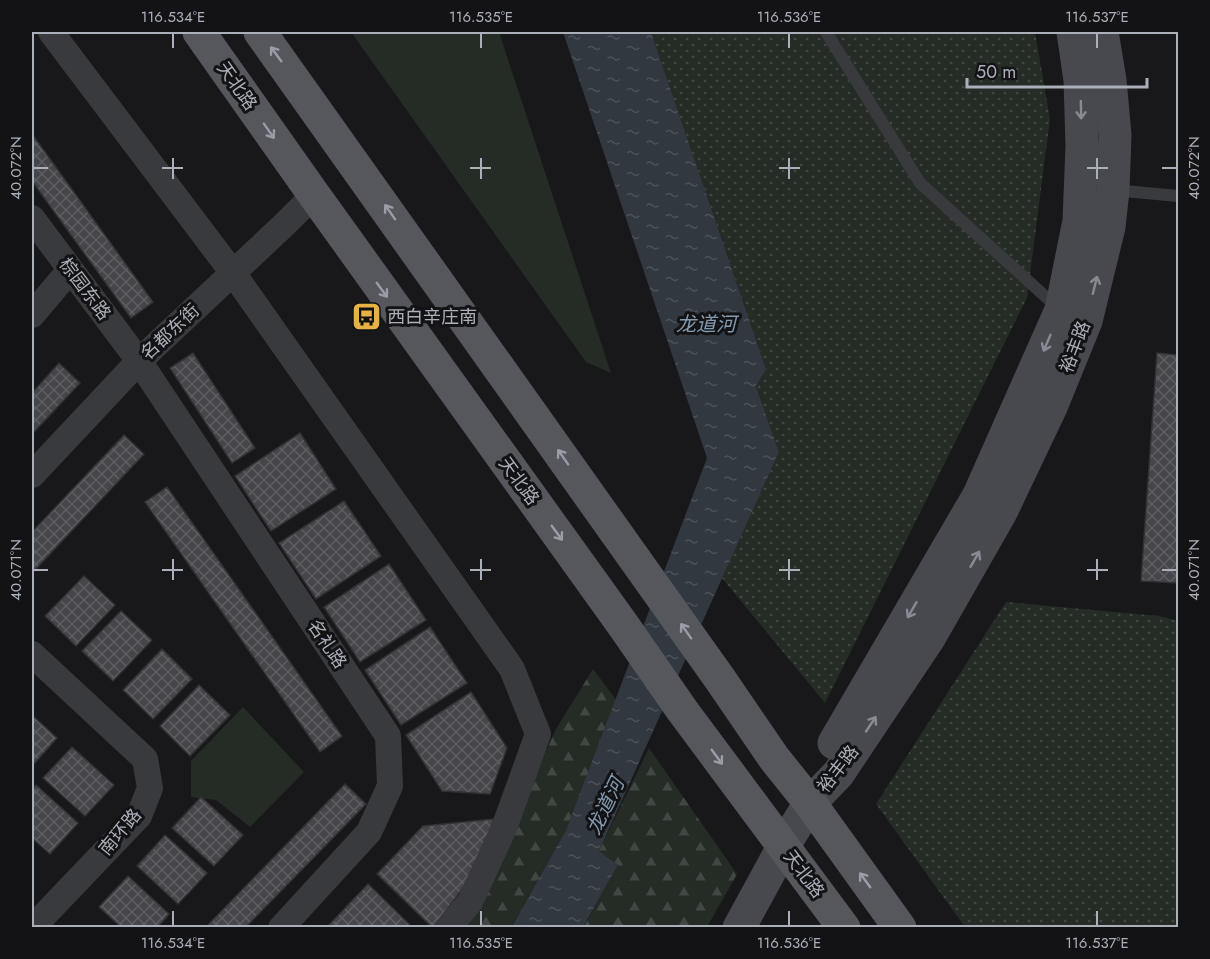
<svg xmlns="http://www.w3.org/2000/svg" width="1210" height="959" viewBox="0 0 1210 959" font-family="Jost,'Noto Sans SC',sans-serif">
	<style>
		.grass { fill: #242c25 }
		.forest { fill: url(#forest-firs) }
		.park { fill: url(#park-dots) }
		.water { fill: url(#water-ripples) }
		.building { fill: url(#building-cross-hatch); stroke: #323236; stroke-width: 1.5 }
		.lines { fill: none; stroke-linecap: round; stroke-linejoin: round }
		.lane { stroke: #393a3e; stroke-width: 12 }
		.street { stroke: #393a3e; stroke-width: 26 }
		.secondary { stroke: #47494e; stroke-width: 33 }
		.primary { stroke: #55575d; stroke-width: 33 }
		.oneway { stroke: #9a9da7 }
		.oneway2 { stroke: #888b94 }
		.ticks { fill: none; stroke: #abafb9; stroke-width: 2 }
		.labels { text-anchor: middle; stroke-width: 6; stroke-linejoin: round; paint-order: stroke }
		.street-label { font-size: 18px; fill: #abafb9; stroke: #131315 }
		.poi-label { font-size: 18px; fill: #abafb9; stroke: #131315; text-anchor: start }
		.water-label { font-size: 20px; font-style: italic; fill: #849bb1; stroke: #131315 }
		.neatline { fill: none; stroke: #abafb9; stroke-width: 2 }
		.ticks-label { font-size: 15px; text-anchor: middle; fill: #abafb9 }
	</style>
	<defs>
		<pattern id="forest-firs" width="22" height="20" patternUnits="userSpaceOnUse" patternTransform="scale(1.5)"><rect width="22" height="20" fill="#242c25"/><path d="M5 1l3.5 6h-7zM16 11l3.5 6h-7z" fill="#414843"/></pattern>
		<pattern id="park-dots" width="8" height="8" patternUnits="userSpaceOnUse" patternTransform="scale(1.5)"><rect width="8" height="8" fill="#242c25"/><path d="M2 2h.1M6 6h.1" fill="none" stroke="#414843" stroke-width="1.8" stroke-linecap="round"/></pattern>
		<pattern id="water-ripples" width="26" height="14" patternUnits="userSpaceOnUse" patternTransform="scale(1.5)"><rect width="26" height="14" fill="#31383f"/><path d="M2 4q2-2 4 0t4 0M15 11q2-2 4 0t4 0" fill="none" stroke="#4c5259"/></pattern>
		<pattern id="building-cross-hatch" width="8" height="8" patternUnits="userSpaceOnUse" patternTransform="scale(1.5)"><rect width="8" height="8" fill="#45454a"/><path d="M0 0l8 8M0 8l8-8" fill="none" stroke="#5d5d62"/></pattern>
	</defs>
	<rect width="100%" height="100%" fill="#18181a"/>
	<g class="grass">
		<polygon points="351,32 499,32 611,373 586,362"/>
		<polygon points="243,707 304,772 250,827 216,800 191,797 191,761"/>
	</g>
	<g class="forest">
		<polygon points="593,669 617,701 566,830 511,927 467,928 556,729"/>
		<polygon points="649,748 737,874 707,927 583,928 618,865 599,851"/>
	</g>
	<g class="park">
		<polygon points="651,32 1035,32 1050,119 1027,298 825,703 722,578 779,452 756,385 766,369"/>
		<polygon points="1006,602 1159,616 1178,621 1178,927 965,927 876,804"/>
	</g>
	<polygon class="water" points="563,32 651,32 766,369 756,386 779,452 599,851 618,865 583,927 511,928 566,830 707,458"/>
	<g class="building">
		<polygon points="32,134 153,302 131,318 32,181"/>
		<polygon points="193,353 255,448 232,463 170,368"/>
		<polygon points="1157,353 1178,355 1178,583 1141,581"/>
		<polygon points="59,363 80,383 32,434 32,393"/>
		<polygon points="300,433 336,489 271,531 235,476"/>
		<polygon points="124,435 144,454 32,573 32,532"/>
		<polygon points="167,487 342,736 320,752 145,502"/>
		<polygon points="344,501 381,556 316,599 279,543"/>
		<polygon points="389,564 426,620 360,662 324,607"/>
		<polygon points="84,576 115,605 76,646 45,616"/>
		<polygon points="121,611 152,640 113,681 82,651"/>
		<polygon points="430,627 467,683 401,725 365,670"/>
		<polygon points="162,649 192,679 153,719 123,690"/>
		<polygon points="199,685 230,715 190,756 160,726"/>
		<polygon points="471,692 507,748 490,794 442,791 406,735"/>
		<polygon points="32,715 57,738 32,766"/>
		<polygon points="72,747 114,785 85,816 43,778"/>
		<polygon points="345,784 366,804 245,928 205,928"/>
		<polygon points="36,785 78,823 50,854 32,838 32,790"/>
		<polygon points="201,797 243,835 214,866 172,828"/>
		<polygon points="494,819 472,876 433,928 377,874 423,826"/>
		<polygon points="165,835 207,873 178,904 137,866"/>
		<polygon points="128,876 169,914 157,928 122,928 99,907"/>
		<polygon points="368,884 413,928 326,928"/>
	</g>
	<g class="lines">
		<g class="lane">
			<polyline points="826,32 920,183 1058,308"/>
			<polyline points="1114,190 1178,196"/>
		</g>
		<g class="street">
			<polyline points="51,32 233,273 512,669 538,734 504,828 470,902 448,928"/>
			<polyline points="32,218 139,361 388,736 390,786 369,832 281,928"/>
			<polyline points="32,315 70,270"/>
			<polyline points="32,475 139,361 285,224 304,205 312,192"/>
			<polyline points="32,654 145,759 150,788 139,816 32,928"/>
		</g>
		<g class="secondary">
			<polyline points="834,743 979,495 1061,310 1079,221 1082,146 1080,80 1073,32"/>
			<polyline points="739,928 783,847 810,803 838,774 929,638 1001,512 1051,407 1086,321 1109,227 1113,190 1115,135 1110,80 1102,32"/>
		</g>
		<g class="primary">
			<polyline points="199,32 312,192 623,625 682,710 844,928"/>
			<polyline points="260,32 720,679 774,758 810,803 900,928"/>
		</g>
	</g>
	<defs><path id="oneway-shaft" d="M-6 0H5M1.5-3L5.5 0L1.5 3" fill="none" stroke-width="1.6" stroke-linecap="round" stroke-linejoin="round" transform="scale(1.5)"/></defs>
	<g class="oneway">
		<use href="#oneway-shaft" transform="translate(276 54) rotate(-126)"/>
		<use href="#oneway-shaft" transform="translate(269 131) rotate(55)"/>
		<use href="#oneway-shaft" transform="translate(390 212) rotate(-125)"/>
		<use href="#oneway-shaft" transform="translate(382 290) rotate(54)"/>
		<use href="#oneway-shaft" transform="translate(563 457) rotate(-125)"/>
		<use href="#oneway-shaft" transform="translate(557 533) rotate(54)"/>
		<use href="#oneway-shaft" transform="translate(686 631) rotate(-125)"/>
		<use href="#oneway-shaft" transform="translate(717 757) rotate(54)"/>
		<use href="#oneway-shaft" transform="translate(865 880) rotate(-126)"/>
	</g>
	<g class="oneway2">
		<use href="#oneway-shaft" transform="translate(1081 110) rotate(89)"/>
		<use href="#oneway-shaft" transform="translate(1095 285) rotate(-76)"/>
		<use href="#oneway-shaft" transform="translate(1047 343) rotate(113)"/>
		<use href="#oneway-shaft" transform="translate(975 559) rotate(-60)"/>
		<use href="#oneway-shaft" transform="translate(912 610) rotate(120)"/>
		<use href="#oneway-shaft" transform="translate(871 724) rotate(-56)"/>
	</g>
	<path class="ticks" d="M173 33V48M481 33V48M789 33V48M1097 33V48M173 158V179M481 158V179M789 158V179M1097 158V179M33 168H48M162 168H183M470 168H491M779 168H800M1087 168H1108M1162 168H1177M173 559V580M481 559V580M789 559V580M1097 559V580M33 570H48M162 570H183M470 570H491M779 570H800M1087 570H1108M1162 570H1177M173 911V926M481 911V926M789 911V926M1097 911V926"/>
	<defs>
		<symbol id="bus-square" viewBox="-11 -11 22 22"><rect x="-9" y="-9" width="18" height="18" rx="4" fill="#e6b243" stroke="#131315"/><path d="M-5-6H5V4H4V6H2V4H-2V6H-4V4H-5ZM-3.5-4V0h7V-4ZM-3.5 1.2v1.5H-2V1.2ZM2 1.2v1.5H3.5V1.2Z" fill="#111"/></symbol>
	</defs>
	<g fill-rule="evenodd">
		<use href="#bus-square" x="350" y="300" width="33" height="33"/>
	</g>
	<g class="labels">
		<g class="street-label">
			<text transform="translate(237 86) rotate(55)" y="6">天北路</text>
			<text transform="translate(85 289) rotate(53)" y="6">棕园东路</text>
			<text transform="translate(170 332) rotate(-43)" y="6">名都东街</text>
			<text transform="translate(1075 347) rotate(-69)" y="6">裕丰路</text>
			<text transform="translate(519 481) rotate(54)" y="6">天北路</text>
			<text transform="translate(327 644) rotate(56)" y="6">名礼路</text>
			<text transform="translate(838 769) rotate(-52)" y="6">裕丰路</text>
			<text transform="translate(120 832) rotate(-50)" y="6">南环路</text>
			<text transform="translate(804 874) rotate(53)" y="6">天北路</text>
		</g>
		<g class="poi-label">
			<text x="387" y="323">西白辛庄南</text>
		</g>
		<g class="water-label">
			<text x="706" y="331">龙道河</text>
			<text transform="translate(605 806) rotate(-64)" y="7">龙道河</text>
		</g>
	</g>
	<rect width="1210" height="959" fill="none" stroke="#131315" stroke-width="66"/>
	<path d="M967 78v9h180v-9" fill="none" stroke="#abafb9" stroke-width="3"/>
	<text x="976" y="78" font-size="18" fill="#abafb9" stroke="#131315" stroke-width="4.5" paint-order="stroke">50 m</text>
	<rect x="33" y="33" width="1144" height="893" class="neatline"/>
	<g class="ticks-label">
		<text x="173" y="22">116.534°E</text>
		<text x="481" y="22">116.535°E</text>
		<text x="789" y="22">116.536°E</text>
		<text x="1097" y="22">116.537°E</text>
		<text transform="translate(16 168) rotate(-90)" y="5">40.072°N</text>
		<text transform="translate(1194 168) rotate(-90)" y="5">40.072°N</text>
		<text transform="translate(16 570) rotate(-90)" y="5">40.071°N</text>
		<text transform="translate(1194 570) rotate(-90)" y="5">40.071°N</text>
		<text x="173" y="948">116.534°E</text>
		<text x="481" y="948">116.535°E</text>
		<text x="789" y="948">116.536°E</text>
		<text x="1097" y="948">116.537°E</text>
	</g>
</svg>
